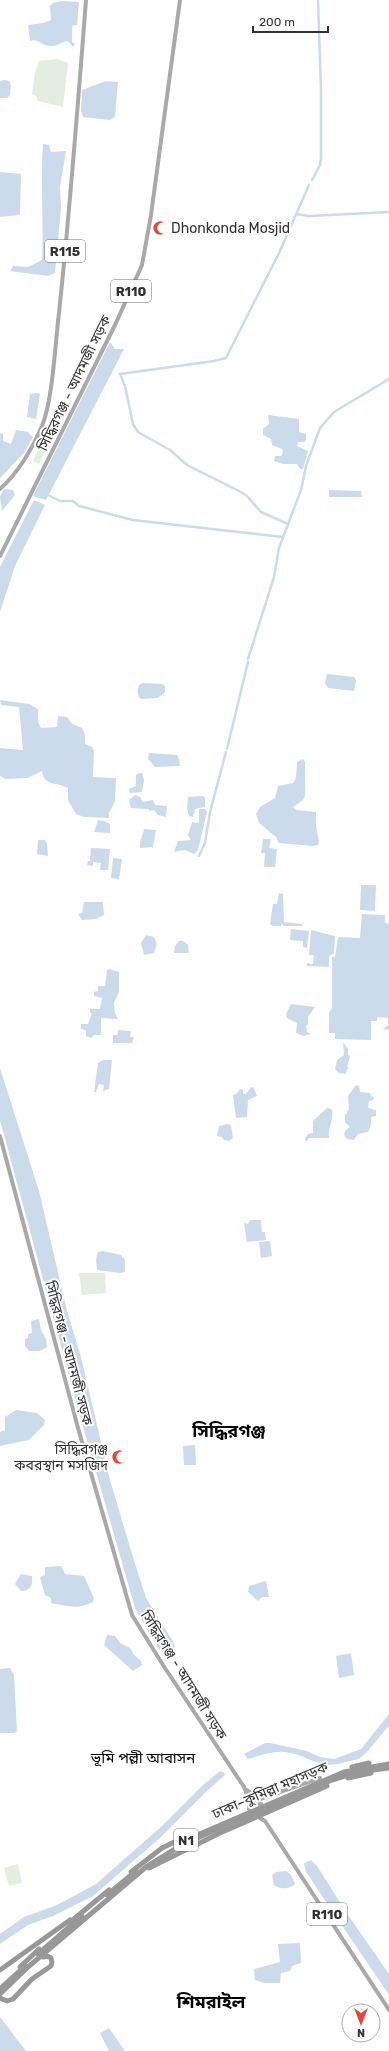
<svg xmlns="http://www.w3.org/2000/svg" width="389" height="2051" viewBox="0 0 389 2051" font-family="Rubik,'Noto Sans Bengali',sans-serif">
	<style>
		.green { fill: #e5ede0 }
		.water { fill: #ccdbec }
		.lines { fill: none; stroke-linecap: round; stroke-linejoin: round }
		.canal { stroke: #ccdbec; stroke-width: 2.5 }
		.major { stroke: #a9a9a9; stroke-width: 4 }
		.highway { stroke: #989898; stroke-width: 5 }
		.labels { text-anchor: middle; stroke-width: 4; stroke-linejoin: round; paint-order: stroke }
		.shield { fill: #fff; stroke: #6f6f6f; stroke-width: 1 }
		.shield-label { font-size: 13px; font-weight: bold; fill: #313131 }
		.poi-label { font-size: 14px; fill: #313131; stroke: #fff; text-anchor: start }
		.street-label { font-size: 14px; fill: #313131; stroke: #fff }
		.neighbourhood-label { font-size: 15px; fill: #000; stroke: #fff }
		.district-label { font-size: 18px; font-weight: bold; fill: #000; stroke: #fff }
	</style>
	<rect width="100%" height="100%" fill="#fff"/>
	<g class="green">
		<polygon points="57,59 68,63 63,107 38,101 36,96 32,94 35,72 39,61"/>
		<polygon points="45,435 51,438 39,464 33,461"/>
		<polygon points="79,1273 105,1273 106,1293 82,1295"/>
		<polygon points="18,1864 22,1883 9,1886 4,1868"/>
	</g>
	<g class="water">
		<path d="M62 1 79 2 77 25 72 26V42L75 44 73 47 68 41C61 42 56 47 49 46 41 45 37 38 30 41L28 25 43 23 51 20 50 6 53 3Z"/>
		<polygon points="4,80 9,81 11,85 10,95 7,98 0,98 0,81"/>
		<polygon points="106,81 118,82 115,117 110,120 83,117 81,111 82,90"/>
		<path d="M43 144 49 145 51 152 66 151 60 187 61 208 55 273 48 276 10 271 13 266 28 267 42 260C44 221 40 182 43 144Z"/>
		<polygon points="0,172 21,174 20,215 0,217"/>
		<polygon points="110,342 115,349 124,349 46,500 33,496"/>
		<polygon points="37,393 40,394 36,419 27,417 30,394"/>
		<polygon points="268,415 299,419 299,432 306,434 306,440 304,442 298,442 297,446 308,451 303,469 300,469 297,464 283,464 274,461 275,456 281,456 283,452 282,449 272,445 271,439 263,435 263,429 269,424"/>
		<polygon points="16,430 28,432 33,437 24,453 0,478 0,433 3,434 3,441 11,444"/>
		<polygon points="4,489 13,490 15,495 2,511 0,497"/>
		<polygon points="329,490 361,491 362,497 329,497"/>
		<polygon points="34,500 45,505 15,566 0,612 0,567"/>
		<polygon points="327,674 354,677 356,680 354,691 328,688 325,683"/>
		<path d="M142 683 162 684 165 686V692L158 698 141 699C137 696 137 690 139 685Z"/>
		<path d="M0 700 29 704 38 709V722L41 728 57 727 58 716 67 717 72 724 82 728 85 734V744L92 747 94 751 93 777 116 778 115 801 109 813V818L84 817 76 814 68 800V788C58 782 44 787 42 771L28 778 6 779 0 776V748L23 750 19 707 1 705Z"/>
		<polygon points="149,753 177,755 179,759 180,766 155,767 148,759"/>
		<polygon points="303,759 305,762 305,796 303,800 293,807 296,810 316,812 316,826 319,841 318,845 313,846 279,843 276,837 259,823 256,814 260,807 275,798 278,786 293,783 296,778 297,762"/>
		<polygon points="139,773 142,773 144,780 142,792 130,793 129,789 136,786 136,775"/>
		<polygon points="135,795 140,797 143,802 153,800 155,805 167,806 166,817 158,815 154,810 150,811 148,809 131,808 129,800"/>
		<polygon points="188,797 203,796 205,798 205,807 195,809 193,817 189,816 187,808"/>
		<polygon points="199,809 205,809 207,812 198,850 194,854 185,850 174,852 178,841 191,840 188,835 192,822 197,823 199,822"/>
		<polygon points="98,820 104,821 110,824 110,833 94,832"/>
		<path d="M144 829 156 830 153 847 140 848C139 840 143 836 144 829Z"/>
		<polygon points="263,839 271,839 269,848 277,849 275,867 264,867 265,853 261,853"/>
		<polygon points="38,840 45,840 47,843 48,856 37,854"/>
		<polygon points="91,848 110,849 108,870 100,870 101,863 93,862 93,866 87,865 88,861 90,861"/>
		<polygon points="113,858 122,859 119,879 111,878"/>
		<polygon points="361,885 376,885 375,911 360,910"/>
		<polygon points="279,893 283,894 284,922 302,924 302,926 284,926 281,924 281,926 273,926 270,924 273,904 277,904"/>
		<polygon points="84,902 103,902 104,915 96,919 82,920 78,914 82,913"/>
		<polygon points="362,914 385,915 385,923 389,924 389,1030 383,1029 388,1025 388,1018 377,1017 377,1021 371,1021 371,1040 335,1039 335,1033 329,1033 329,1013 332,1008 332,957 335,957 338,937 360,938"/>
		<polygon points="291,929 309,931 307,948 303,947 303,941 290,940"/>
		<polygon points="311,930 335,936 334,953 329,956 329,967 307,966 307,963 313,964 314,955 309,955"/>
		<polygon points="146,935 154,937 157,944 154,953 144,955 141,943"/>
		<polygon points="179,941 183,941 188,945 189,953 174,953 175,946"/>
		<polygon points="109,969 119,972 119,992 114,1003 115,1013 118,1019 101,1018 101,1035 94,1035 91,1038 86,1036 86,1030 81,1029 81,1024 88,1024 92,1013 90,1013 90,1009 100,1009 102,998 94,996 94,992 98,991 98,986 105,986 107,970"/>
		<polygon points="291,1004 315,1007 308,1017 308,1024 306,1026 307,1032 311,1034 303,1036 296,1033 297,1023 287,1018 286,1014"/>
		<polygon points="118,1030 131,1031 130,1037 134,1037 132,1043 113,1043 113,1035 117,1035"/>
		<polygon points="343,1042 348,1049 348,1055 350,1056 347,1067 350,1068 347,1069 346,1074 339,1073 335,1069 337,1060 344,1055"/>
		<polygon points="103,1060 112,1060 109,1089 103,1091 104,1085 99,1084 96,1092 94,1092 98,1063"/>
		<polygon points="0,1068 39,1191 67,1311 81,1357 110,1480 132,1554 146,1598 174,1643 175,1652 167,1657 159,1650 135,1608 78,1409 0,1120"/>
		<polygon points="356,1085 359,1086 360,1092 370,1093 371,1096 374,1097 373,1100 369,1101 368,1108 376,1110 376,1116 371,1117 371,1125 368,1132 358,1134 354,1140 347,1139 344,1135 345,1131 350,1127 345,1122 345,1115 349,1109 348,1096"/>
		<polygon points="251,1087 254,1088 257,1096 248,1100 247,1117 236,1118 233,1095 236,1094 240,1089 243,1090 243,1094 246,1094"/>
		<path d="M327 1108 332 1109C334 1120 328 1127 329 1138H309L306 1142 305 1139 308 1134 313 1133V1121Z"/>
		<polygon points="227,1124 231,1125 233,1138 229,1141 224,1140 222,1137 217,1136 219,1126"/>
		<polygon points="250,1220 261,1220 262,1232 265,1232 266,1240 247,1242 244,1223 248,1224"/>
		<polygon points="270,1241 272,1256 261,1258 259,1242"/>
		<polygon points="103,1251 121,1255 125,1260 125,1272 120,1273 97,1270 96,1259 98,1252"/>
		<polygon points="39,1319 41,1330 46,1339 47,1347 40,1351 29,1351 25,1346 25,1339 28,1338 28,1334 32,1333 31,1321"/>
		<polygon points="16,1410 37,1413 45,1420 44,1425 29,1440 0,1446 0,1432 5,1430 5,1417"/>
		<polygon points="195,1445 196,1465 184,1465 183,1446"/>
		<path d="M61 1566 65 1574 84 1576 94 1598 93 1602C76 1610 69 1606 51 1603V1598L45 1595 40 1577 45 1575V1567Z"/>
		<path d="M21 1574 32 1576C33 1584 31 1591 21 1591L15 1584Z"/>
		<polygon points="266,1581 269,1597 262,1597 258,1601 248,1592 249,1586"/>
		<polygon points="107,1635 115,1636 120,1643 130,1648 134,1655 141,1661 142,1665 133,1671 104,1645"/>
		<polygon points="351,1653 354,1675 339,1678 336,1656"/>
		<polygon points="10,1668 14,1675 17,1731 14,1733 0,1733 0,1669"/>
		<path d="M389 1714V1726C382 1733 368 1753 360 1758 356 1760 350 1761 346 1762 316 1771 312 1755 284 1752 272 1751 260 1756 248 1759L244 1754 265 1743H270L307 1751 320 1757 334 1759 361 1749Z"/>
		<polygon points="220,1771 225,1773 224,1776 209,1789 160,1838 93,1896 53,1916 28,1925 0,1944 0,1934 24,1917 57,1905 96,1884 162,1826 203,1785"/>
		<polygon points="311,1860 317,1866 348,1915 389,1974 389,1995 306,1872 304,1863"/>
		<path d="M286 1871 291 1875 295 1884C289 1890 280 1889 274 1885L272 1875 276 1872Z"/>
		<polygon points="300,1943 301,1963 292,1966 290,1971 281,1973 280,1983 264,1983 255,1980 254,1969 280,1962 278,1944"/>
		<polygon points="0,2017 26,2051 0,2051"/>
		<polygon points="109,2028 125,2051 109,2051 100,2033"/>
	</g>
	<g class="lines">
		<g class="canal">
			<polyline points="312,180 320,165 321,158 321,90 318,0"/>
			<polyline points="296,214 309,216 389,212"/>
			<polyline points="46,494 60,501 73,501 79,506 133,520 283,537"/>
			<polyline points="288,524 261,512 247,496 239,491 187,465 170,450 138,432 133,424 125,386 120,374 214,361 226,358 279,253 309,185"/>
			<polyline points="248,659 274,577 279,548 301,490 306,466 320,428 334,412 389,379"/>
			<polyline points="227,749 248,662"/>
			<polyline points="199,856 205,843 210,812 226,752"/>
		</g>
		<g class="major">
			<path d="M0 489C18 473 32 449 42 426 53 399 55 344 59 313 70 209 78 104 86 0"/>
			<polyline points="0,556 115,325 142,265 151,215 180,0"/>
			<polyline points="0,1136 78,1428 132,1615 163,1665 244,1787 250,1802 249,1809"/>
			<polyline points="247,1790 256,1798 260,1799 320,1778"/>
			<polyline points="250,1802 261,1804"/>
			<polyline points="258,1817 265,1821 389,2010"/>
		</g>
		<g class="highway">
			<polyline points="352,1767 369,1763"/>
			<polyline points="348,1778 371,1773"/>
			<polyline points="188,1839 344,1772 389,1764"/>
			<polyline points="149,1868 220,1833 327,1786"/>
			<polyline points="131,1872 162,1848 193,1833"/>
			<polyline points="107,1895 136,1871"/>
			<polyline points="69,1923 109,1890"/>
			<polyline points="38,1954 82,1916"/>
			<polyline points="20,1967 39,1949"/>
			<polyline points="0,1970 70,1920"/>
			<polyline points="0,1989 25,1966"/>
			<polyline points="0,1994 28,1967 146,1867 180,1846 204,1835 332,1780 358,1772 389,1768"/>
			<polyline points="0,1998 7,2001 13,1999 32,1979 51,1966 52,1962 51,1958 47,1956 43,1957"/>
		</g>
	</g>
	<defs>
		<symbol id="mosque-bare" viewBox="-9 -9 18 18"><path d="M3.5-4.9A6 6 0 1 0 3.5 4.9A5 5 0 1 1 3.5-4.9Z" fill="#e34738" stroke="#fff" stroke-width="2.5" paint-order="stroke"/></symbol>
	</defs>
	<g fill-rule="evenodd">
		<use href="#mosque-bare" x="150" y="218" width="20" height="20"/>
		<use href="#mosque-bare" x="109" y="1447" width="20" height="20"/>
	</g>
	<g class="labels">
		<g class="shield">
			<rect x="45" y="240" width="40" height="22" rx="3"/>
			<rect x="111" y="280" width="40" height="22" rx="3"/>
			<rect x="174" y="1829" width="24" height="22" rx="3"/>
			<rect x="307" y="1903" width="40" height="22" rx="3"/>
		</g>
		<g class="shield-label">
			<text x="65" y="256">R115</text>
			<text x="131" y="296">R110</text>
			<text x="186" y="1845">N1</text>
			<text x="327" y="1919">R110</text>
		</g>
		<g class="poi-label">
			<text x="171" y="233">Dhonkonda Mosjid</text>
			<text x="108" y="1454" text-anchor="end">সিদ্ধিরগঞ্জ<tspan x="108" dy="16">কবরস্থান মসজিদ</tspan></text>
		</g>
		<g class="street-label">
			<text transform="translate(74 383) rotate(-64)" y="5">সিদ্ধিরগঞ্জ - আদমজী সড়ক</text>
			<text transform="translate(69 1353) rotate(75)" y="5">সিদ্ধিরগঞ্জ - আদমজী সড়ক</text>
			<text transform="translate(184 1675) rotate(58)" y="5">সিদ্ধিরগঞ্জ - আদমজী সড়ক</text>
			<text transform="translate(270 1790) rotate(-23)" y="5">ঢাকা–কুমিল্লা মহাসড়ক</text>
		</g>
		<g class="neighbourhood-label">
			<text x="143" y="1763">ভূমি পল্লী আবাসন</text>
		</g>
		<g class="district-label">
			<text x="229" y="1437">সিদ্ধিরগঞ্জ</text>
			<text x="211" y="2008">শিমরাইল</text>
		</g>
	</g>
	<g transform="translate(361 2023) rotate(180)"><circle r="19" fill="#ffffff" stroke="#adadad"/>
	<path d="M0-3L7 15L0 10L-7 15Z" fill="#e34738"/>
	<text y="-6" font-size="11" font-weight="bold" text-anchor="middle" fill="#313131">N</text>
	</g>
	<path d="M253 26v6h75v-6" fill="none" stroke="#313131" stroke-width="2"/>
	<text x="259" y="26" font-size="12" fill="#313131" stroke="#ffffff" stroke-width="3" paint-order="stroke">200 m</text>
</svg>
